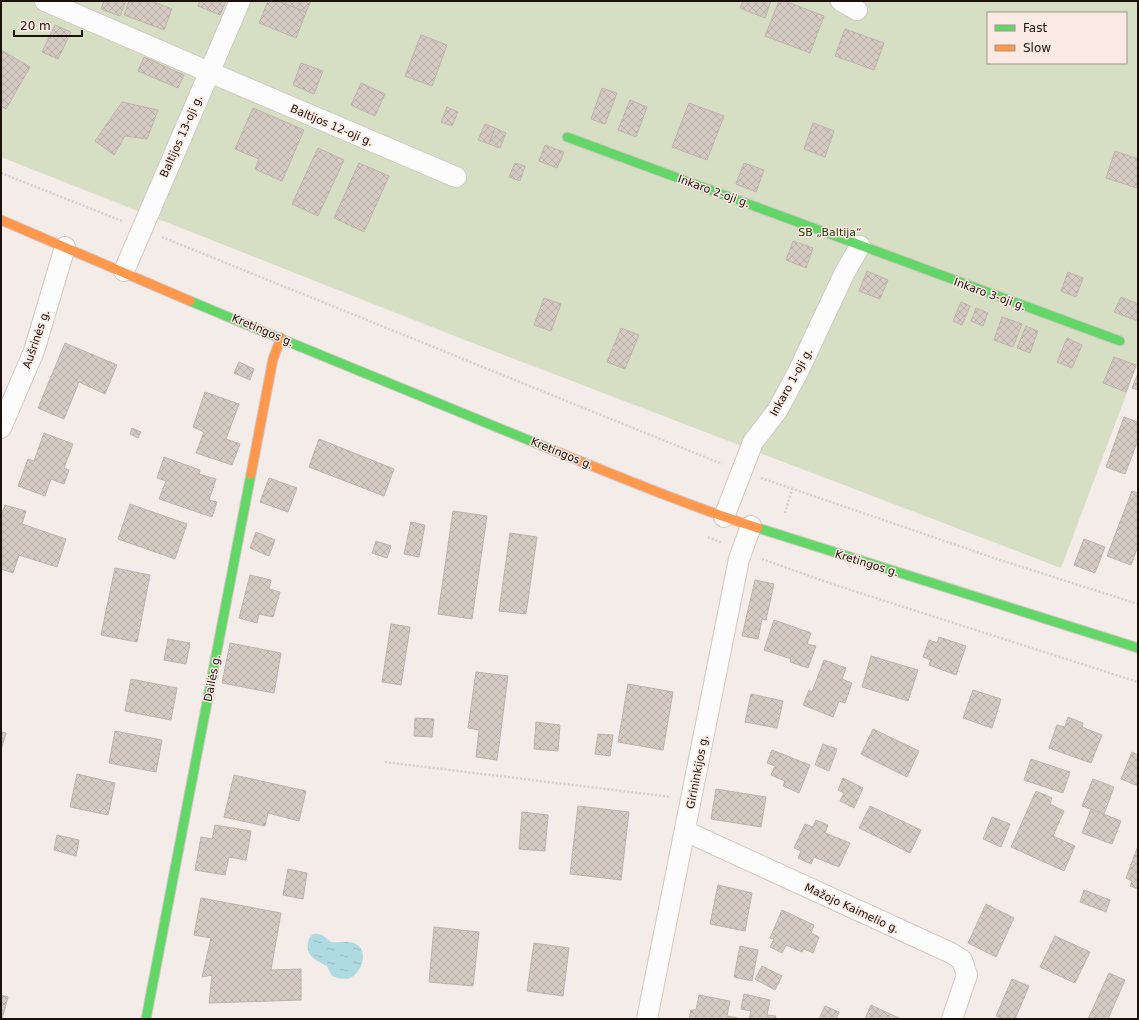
<svg xmlns="http://www.w3.org/2000/svg" width="1139" height="1020" viewBox="0 0 1139 1020" font-family="'DejaVu Sans',sans-serif">
	<style>
		.garden { fill: #d6dec4; fill-rule: evenodd }
		.water { fill: url(#water-ripples) }
		.building { fill: url(#building-cross-hatch); stroke: #bcb3ad }
		.lines { fill: none; stroke-linecap: round; stroke-linejoin: round }
		.street-casing { stroke: #d2c7c2; stroke-width: 22 }
		.fast-casing { stroke: #d2c7c2; stroke-width: 11 }
		.slow-casing { stroke: #d2c7c2; stroke-width: 11 }
		.path { stroke: #d1cece; stroke-width: 2.5; stroke-dasharray: 2 2; stroke-linecap: butt }
		.street { stroke: #fdfcfc; stroke-width: 20 }
		.fast { stroke: #63d668; stroke-width: 9 }
		.slow { stroke: #ff974d; stroke-width: 9 }
		.labels { text-anchor: middle; stroke-width: 3; stroke-linejoin: round; paint-order: stroke }
		.street-label { font-size: 11px; fill: #1c100a; stroke: #f9eae3 }
		.park-label { font-size: 11px; fill: #243906; stroke: #f9eae3 }
	</style>
	<defs>
		<pattern id="water-ripples" width="26" height="14" patternUnits="userSpaceOnUse"><rect width="26" height="14" fill="#afdae2"/><path d="M2 4q2-2 4 0t4 0M15 11q2-2 4 0t4 0" fill="none" stroke="#96bac1"/></pattern>
		<pattern id="building-cross-hatch" width="8" height="8" patternUnits="userSpaceOnUse"><rect width="8" height="8" fill="#d6cbc3"/><path d="M0 0l8 8M0 8l8-8" fill="none" stroke="#b7ada6"/></pattern>
	</defs>
	<rect width="100%" height="100%" fill="#f4ece8"/>
	<path class="garden" d="M1 1H1138V363L1061 568 457 337 1 157ZM988 13H1126V63H988Z"/>
	<path class="water" d="M313 934C323 933 324 937 331 942 340 943 348 940 356 944 369 951 362 973 350 978 345 980 337 978 332 976L327 966C317 961 305 956 308 942 309 938 310 937 313 934Z"/>
	<g class="building">
		<polygon points="104,1 126,1 120,16 101,9"/>
		<polygon points="129,1 152,1 172,9 164,30 124,15"/>
		<polygon points="200,1 226,1 220,15 198,6"/>
		<polygon points="268,1 278,1 306,12 296,38 259,23"/>
		<polygon points="278,1 311,1 306,12"/>
		<polygon points="743,1 771,1 765,18 740,8"/>
		<polygon points="779,1 785,1 824,16 810,53 765,36"/>
		<polygon points="55,25 71,32 58,59 42,52"/>
		<polygon points="845,29 884,43 874,70 835,56"/>
		<polygon points="421,35 447,45 432,86 405,76"/>
		<polygon points="1,50 30,67 6,109 1,106"/>
		<polygon points="144,57 184,75 178,88 138,71"/>
		<polygon points="301,63 323,71 314,94 293,85"/>
		<polygon points="361,83 385,94 375,116 351,105"/>
		<polygon points="602,88 617,93 605,124 591,119"/>
		<polygon points="630,100 647,107 636,137 618,130"/>
		<polygon points="122,102 158,110 147,139 125,136 114,155 95,141"/>
		<polygon points="689,103 724,116 707,160 672,147"/>
		<polygon points="447,107 458,112 452,126 441,122"/>
		<polygon points="253,108 304,130 282,181 255,169 259,159 235,149"/>
		<polygon points="813,123 834,131 825,157 804,149"/>
		<polygon points="485,124 495,128 489,144 478,140"/>
		<polygon points="495,128 506,133 500,148 489,144"/>
		<polygon points="545,145 564,152 557,168 539,161"/>
		<polygon points="318,148 344,160 318,216 292,204"/>
		<polygon points="1115,151 1138,159 1138,186 1137,188 1106,178"/>
		<polygon points="359,163 389,176 364,232 334,218"/>
		<polygon points="515,163 525,166 520,181 509,177"/>
		<polygon points="744,163 764,170 756,192 736,184"/>
		<polygon points="793,241 813,248 806,268 786,260"/>
		<polygon points="867,271 888,280 880,299 859,291"/>
		<polygon points="1068,272 1083,278 1076,297 1061,291"/>
		<polygon points="1121,297 1138,304 1138,321 1114,312"/>
		<polygon points="544,298 561,304 551,331 534,325"/>
		<polygon points="961,302 970,306 962,325 953,321"/>
		<polygon points="976,308 988,313 983,326 971,321"/>
		<polygon points="1002,317 1022,324 1013,347 994,340"/>
		<polygon points="1026,326 1038,331 1030,353 1017,348"/>
		<polygon points="621,328 639,335 625,369 607,362"/>
		<polygon points="1067,338 1082,345 1072,368 1057,362"/>
		<polygon points="65,343 117,365 105,394 79,382 64,419 38,408"/>
		<polygon points="1114,357 1136,365 1126,392 1103,383"/>
		<polygon points="239,362 254,369 250,380 234,373"/>
		<polygon points="1138,373 1138,390 1132,388"/>
		<polygon points="205,392 239,404 226,439 240,444 232,465 196,453 204,432 193,427"/>
		<polygon points="1124,417 1138,422 1138,440 1125,474 1106,467"/>
		<polygon points="132,428 141,432 138,438 130,434"/>
		<polygon points="44,433 73,444 64,468 69,470 64,484 51,479 45,496 18,486 28,459 34,461"/>
		<polygon points="319,439 394,469 384,496 309,467"/>
		<polygon points="164,457 200,470 199,474 216,479 209,500 217,502 212,517 159,499 166,481 157,478"/>
		<polygon points="269,478 297,488 288,512 260,502"/>
		<polygon points="1132,491 1138,493 1138,546 1131,565 1107,556"/>
		<polygon points="130,504 187,524 175,559 118,539"/>
		<polygon points="5,505 26,511 22,524 66,539 57,567 19,555 13,573 1,569 1,516"/>
		<polygon points="453,511 487,516 472,619 438,614"/>
		<polygon points="411,522 425,525 419,557 404,554"/>
		<polygon points="256,532 275,540 269,556 250,548"/>
		<polygon points="510,533 537,537 526,614 499,611"/>
		<polygon points="1084,539 1105,547 1095,573 1074,565"/>
		<polygon points="376,541 391,546 387,558 372,553"/>
		<polygon points="115,568 150,575 137,642 101,635"/>
		<polygon points="250,575 271,580 269,589 280,592 273,617 259,614 257,623 239,618"/>
		<polygon points="755,580 774,584 766,620 762,619 758,639 742,636"/>
		<polygon points="774,620 811,633 807,644 816,646 808,668 790,662 791,659 764,650"/>
		<polygon points="391,624 410,627 401,685 382,682"/>
		<polygon points="939,637 966,646 956,675 929,665 931,660 923,657 929,640 937,643"/>
		<polygon points="168,639 190,643 186,664 164,660"/>
		<polygon points="230,643 281,653 274,693 222,683"/>
		<polygon points="871,656 918,670 908,701 862,687"/>
		<polygon points="824,660 846,668 842,679 852,683 845,703 839,701 833,717 803,705 809,690 812,692"/>
		<polygon points="476,672 508,676 497,760 476,757 479,730 468,728"/>
		<polygon points="131,679 177,688 171,720 125,711"/>
		<polygon points="628,684 673,692 663,750 618,742"/>
		<polygon points="973,690 1001,699 992,728 963,718"/>
		<polygon points="751,694 783,701 777,728 745,722"/>
		<polygon points="1068,717 1083,723 1082,727 1102,735 1091,763 1049,748 1057,725 1065,727"/>
		<polygon points="415,718 434,719 432,737 414,736"/>
		<polygon points="536,722 560,725 558,751 534,749"/>
		<polygon points="873,729 919,751 907,777 861,754"/>
		<polygon points="115,731 162,740 156,772 109,763"/>
		<polygon points="1,732 6,733 1,750"/>
		<polygon points="598,734 613,735 610,756 595,754"/>
		<polygon points="823,744 837,749 829,771 815,765"/>
		<polygon points="772,750 810,765 799,793 783,786 785,781 771,775 775,766 767,763"/>
		<polygon points="1132,752 1138,755 1138,786 1121,779"/>
		<polygon points="1031,759 1070,772 1063,793 1024,780"/>
		<polygon points="77,774 115,783 108,815 70,807"/>
		<polygon points="234,775 306,791 299,821 268,813 265,826 224,817"/>
		<polygon points="843,778 863,788 854,808 840,801 844,793 838,790"/>
		<polygon points="1093,779 1114,787 1104,814 1082,806"/>
		<polygon points="716,789 766,797 761,827 711,819"/>
		<polygon points="1036,791 1052,798 1050,804 1064,811 1053,836 1075,846 1064,871 1011,847"/>
		<polygon points="578,806 629,812 621,880 570,874"/>
		<polygon points="870,806 921,830 910,853 859,828"/>
		<polygon points="1091,809 1121,821 1112,844 1082,833"/>
		<polygon points="522,812 548,815 545,851 519,849"/>
		<polygon points="992,817 1010,824 1001,847 983,839"/>
		<polygon points="816,820 828,825 825,833 850,843 839,867 814,857 811,864 798,858 801,851 794,848 805,824 813,827"/>
		<polygon points="215,825 251,831 246,860 229,857 225,875 195,870 201,837 212,839"/>
		<polygon points="57,835 79,840 76,856 54,850"/>
		<polygon points="1138,846 1138,889 1130,886 1132,881 1126,878"/>
		<polygon points="288,869 307,873 303,899 283,895"/>
		<polygon points="718,885 752,893 745,931 710,924"/>
		<polygon points="1084,890 1110,900 1106,912 1080,902"/>
		<polygon points="201,898 281,913 271,970 301,969 301,1000 209,1003 212,975 202,977 211,938 194,935"/>
		<polygon points="986,904 1014,918 996,957 968,943"/>
		<polygon points="782,910 814,925 811,933 819,937 813,953 804,949 802,952 786,945 782,953 770,947 774,939 770,938"/>
		<polygon points="434,927 479,932 473,986 429,982"/>
		<polygon points="1055,936 1090,952 1075,983 1040,967"/>
		<polygon points="534,943 569,948 563,996 527,991"/>
		<polygon points="740,946 758,950 752,981 734,977"/>
		<polygon points="762,966 782,976 775,990 755,979"/>
		<polygon points="1109,973 1125,980 1108,1019 1088,1019"/>
		<polygon points="1012,979 1029,986 1015,1019 1004,1019 996,1016"/>
		<polygon points="744,994 770,1000 767,1015 776,1016 775,1019 749,1019 751,1011 741,1009"/>
		<polygon points="1,995 8,997 2,1019 1,1019"/>
		<polygon points="699,995 730,1001 727,1016 738,1018 738,1019 689,1019 691,1010 696,1010"/>
		<polygon points="871,1005 901,1019 865,1019"/>
		<polygon points="825,1006 839,1012 836,1019 819,1019"/>
	</g>
	<g class="lines">
		<defs>
			<g id="street">
				<polyline points="45,1 209,72 456,177"/>
				<polyline points="841,1 857,10"/>
				<polyline points="124,271 240,1"/>
				<polyline points="1,428 34,351 65,247"/>
				<polyline points="724,517 753,442 777,411 797,374 845,272 860,246"/>
				<polyline points="685,831 951,953 962,960 967,975 952,1019"/>
				<polyline points="647,1019 739,559 751,526"/>
			</g>
			<g id="fast">
				<polyline points="567,137 1120,341"/>
				<polyline points="190,301 262,331 555,451"/>
				<polyline points="758,528 1138,648"/>
				<polyline points="146,1019 251,474"/>
			</g>
			<g id="slow">
				<polyline points="1,220 190,301"/>
				<path d="M555 451C622 478 689 506 758 528"/>
				<polyline points="251,474 273,359 281,338"/>
			</g>
		</defs>
		<use href="#street" class="street-casing"/>
		<use href="#fast" class="fast-casing"/>
		<use href="#slow" class="slow-casing"/>
		<g class="path">
			<polyline points="1,173 122,221"/>
			<polyline points="162,237 722,464"/>
			<polyline points="761,478 997,559 1138,604"/>
			<polyline points="785,513 792,489"/>
			<polyline points="708,537 722,543"/>
			<polyline points="762,559 832,584 1138,682"/>
			<polyline points="385,762 671,797"/>
		</g>
		<use href="#street" class="street"/>
		<use href="#fast" class="fast"/>
		<use href="#slow" class="slow"/>
	</g>
	<g class="labels">
		<g class="street-label">
			<text transform="translate(332 125) rotate(23)" y="4">Baltijos 12-oji g.</text>
			<text transform="translate(181 136) rotate(-66)" y="4">Baltijos 13-oji g.</text>
			<text transform="translate(714 191) rotate(20)" y="4">Inkaro 2-oji g.</text>
			<text transform="translate(990 294) rotate(20)" y="4">Inkaro 3-oji g.</text>
			<text transform="translate(263 330) rotate(23)" y="4">Kretingos g.</text>
			<text transform="translate(36 339) rotate(-71)" y="4">Aušrinės g.</text>
			<text transform="translate(791 382) rotate(-61)" y="4">Inkaro 1-oji g.</text>
			<text transform="translate(562 453) rotate(22)" y="4">Kretingos g.</text>
			<text transform="translate(867 563) rotate(17)" y="4">Kretingos g.</text>
			<text transform="translate(212 678) rotate(-79)" y="4">Dailės g.</text>
			<text transform="translate(697 772) rotate(-79)" y="4">Girininkijos g.</text>
			<text transform="translate(852 908) rotate(25)" y="4">Mažojo Kaimelio g.</text>
		</g>
		<g class="park-label">
			<text x="830" y="236">SB „Baltija“</text>
		</g>
	</g>
	<rect width="1139" height="1020" fill="none" stroke="#1c100a" stroke-width="4"/>
	<rect x="987" y="12" width="140" height="52" fill="#f9eae3" stroke="#a1938c"/>
	<rect x="995" y="25" width="20" height="6" fill="#63d668" stroke="#a1938c"/>
	<text x="1023" y="32" font-size="12" fill="#1c100a">Fast</text>
	<rect x="995" y="45" width="20" height="6" fill="#ff974d" stroke="#a1938c"/>
	<text x="1023" y="52" font-size="12" fill="#1c100a">Slow</text>
	<path d="M14 30v6h68v-6" fill="none" stroke="#1c100a" stroke-width="2"/>
	<text x="20" y="30" font-size="12" fill="#1c100a" stroke="#f9eae3" stroke-width="3" paint-order="stroke">20 m</text>
</svg>
